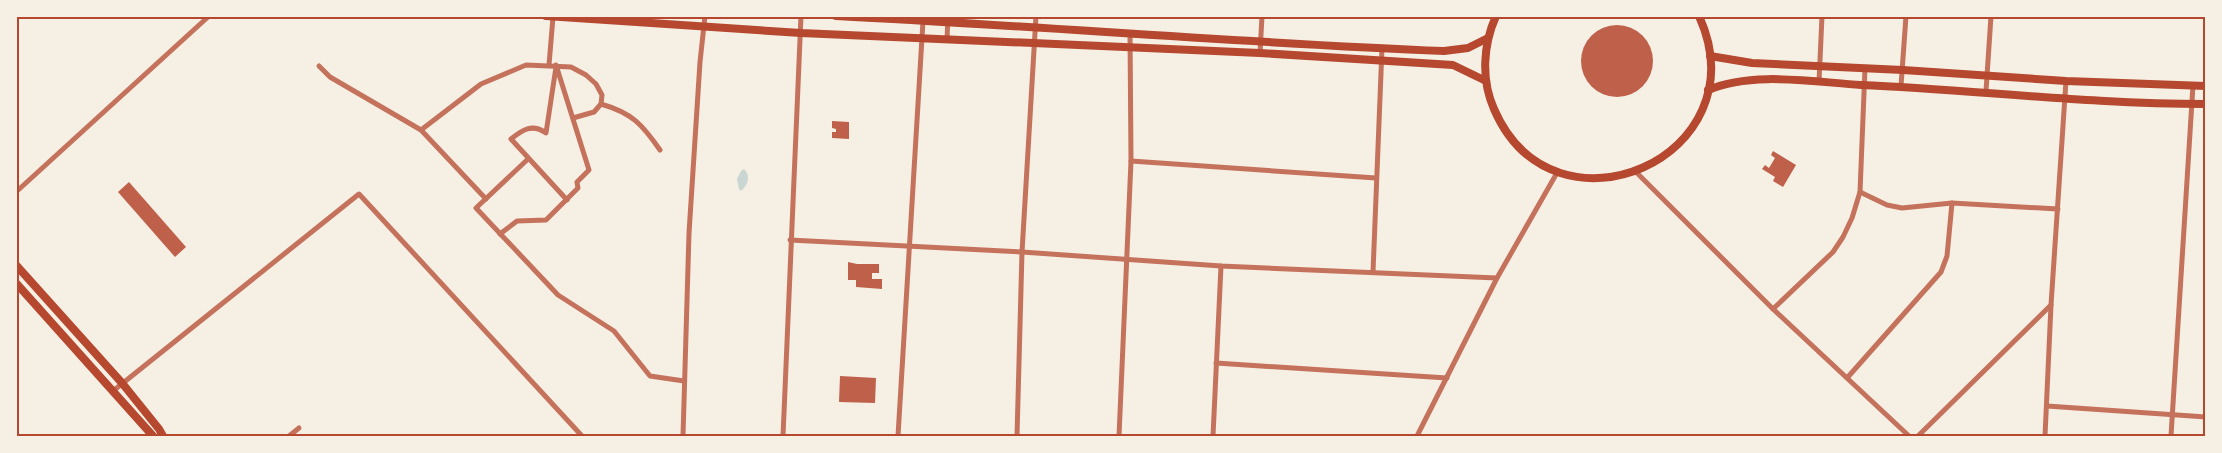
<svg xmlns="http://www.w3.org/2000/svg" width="2222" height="453" viewBox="0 0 2222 453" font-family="Merriweather,serif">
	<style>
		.water { fill: #c9d6d2 }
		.building { fill: #bf614a }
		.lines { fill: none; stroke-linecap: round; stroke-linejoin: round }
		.minor { stroke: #c5725c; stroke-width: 5 }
		.secondary { stroke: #b5482f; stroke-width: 8 }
		.trunk { stroke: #b5482f; stroke-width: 8 }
		.neatline { fill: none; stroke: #b5482f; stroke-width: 2 }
	</style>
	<rect width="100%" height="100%" fill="#f6efe4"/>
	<path class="water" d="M744 169C751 176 748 185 741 191L739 189 737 179 741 171Z"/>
	<g class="building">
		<circle cx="1617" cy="61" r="36"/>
		<polygon points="832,121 849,122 849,139 832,138 832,132 836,132 836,129 832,128"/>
		<polygon points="1773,151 1796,165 1783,187 1773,181 1775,177 1762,169 1765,165 1769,168 1775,158 1771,155"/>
		<polygon points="129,182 186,247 175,257 118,192"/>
		<polygon points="848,262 857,264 879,264 879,273 872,273 872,279 882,279 882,289 856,287 856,280 848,280"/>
		<polygon points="840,376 876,378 875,403 839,402"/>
	</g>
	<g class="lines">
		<g class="minor">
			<polyline points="947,39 948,16"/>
			<polyline points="1260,53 1262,16"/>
			<polyline points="549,65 553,17"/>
			<polyline points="319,66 330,77 421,130 486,199"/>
			<path d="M556 67 546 133C532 123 522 130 511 139L567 200"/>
			<polyline points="1819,82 1822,16"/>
			<polyline points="1901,86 1906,16"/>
			<polyline points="1986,91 1991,16"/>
			<path d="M601 104C632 113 642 124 660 150"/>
			<polyline points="421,130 481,84 526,65 571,67 586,75 596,84 602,95 601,104 594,112 573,118"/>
			<polyline points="528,159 476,208 558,295 614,331 650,376 684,381"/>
			<polyline points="1131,161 1376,178"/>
			<polyline points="1636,172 1773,309 1909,436"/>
			<polyline points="16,192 209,16"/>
			<polyline points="1860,192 1887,205 1902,208 1952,203 2058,209"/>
			<polyline points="500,234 517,221 546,220 578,188 577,182 589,170 556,65"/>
			<polyline points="790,240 1022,252 1221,266 1497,278"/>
			<polyline points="1373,272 1382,48"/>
			<polyline points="1773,309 1833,252 1843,237 1852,218 1860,192 1865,68"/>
			<polyline points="1216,363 1447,378"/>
			<polyline points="1847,378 1941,272 1947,256 1952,203"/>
			<polyline points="113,391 359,194 582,436"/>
			<polyline points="2047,406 2206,417"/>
			<polyline points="289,436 299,428"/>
			<polyline points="683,436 689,233 700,62 705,16"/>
			<polyline points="783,436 801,16"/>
			<polyline points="898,436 923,21"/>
			<polyline points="1017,436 1022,252 1036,16"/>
			<polyline points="1119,436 1131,161 1130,33"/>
			<polyline points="1213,436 1221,266"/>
			<polyline points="1417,436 1497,278 1558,171"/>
			<polyline points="1918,436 2051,305"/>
			<polyline points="2045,436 2051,305 2066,81"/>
			<polyline points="2171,436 2193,85"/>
		</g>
		<g class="secondary">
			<polyline points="546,16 801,33 1260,53 1453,65 1486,81"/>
			<path d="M836 16C1039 26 1241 43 1444 51L1468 48 1488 38"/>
			<path d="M1496 16C1483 45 1481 80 1494 109 1554 248 1763 157 1699 16"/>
			<polyline points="1710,56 1752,63 1903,70 2066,81 2206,86"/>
			<path d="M1708 90C1752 71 1813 82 1861 85 1975 90 2091 104 2206 104"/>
		</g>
		<g class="trunk">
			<polyline points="16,265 122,383 159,429 163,436"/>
			<polyline points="16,283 153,436"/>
		</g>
	</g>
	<rect width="2222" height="453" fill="none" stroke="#f6efe4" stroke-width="36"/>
	<rect x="18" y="18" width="2186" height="417" class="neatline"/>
</svg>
